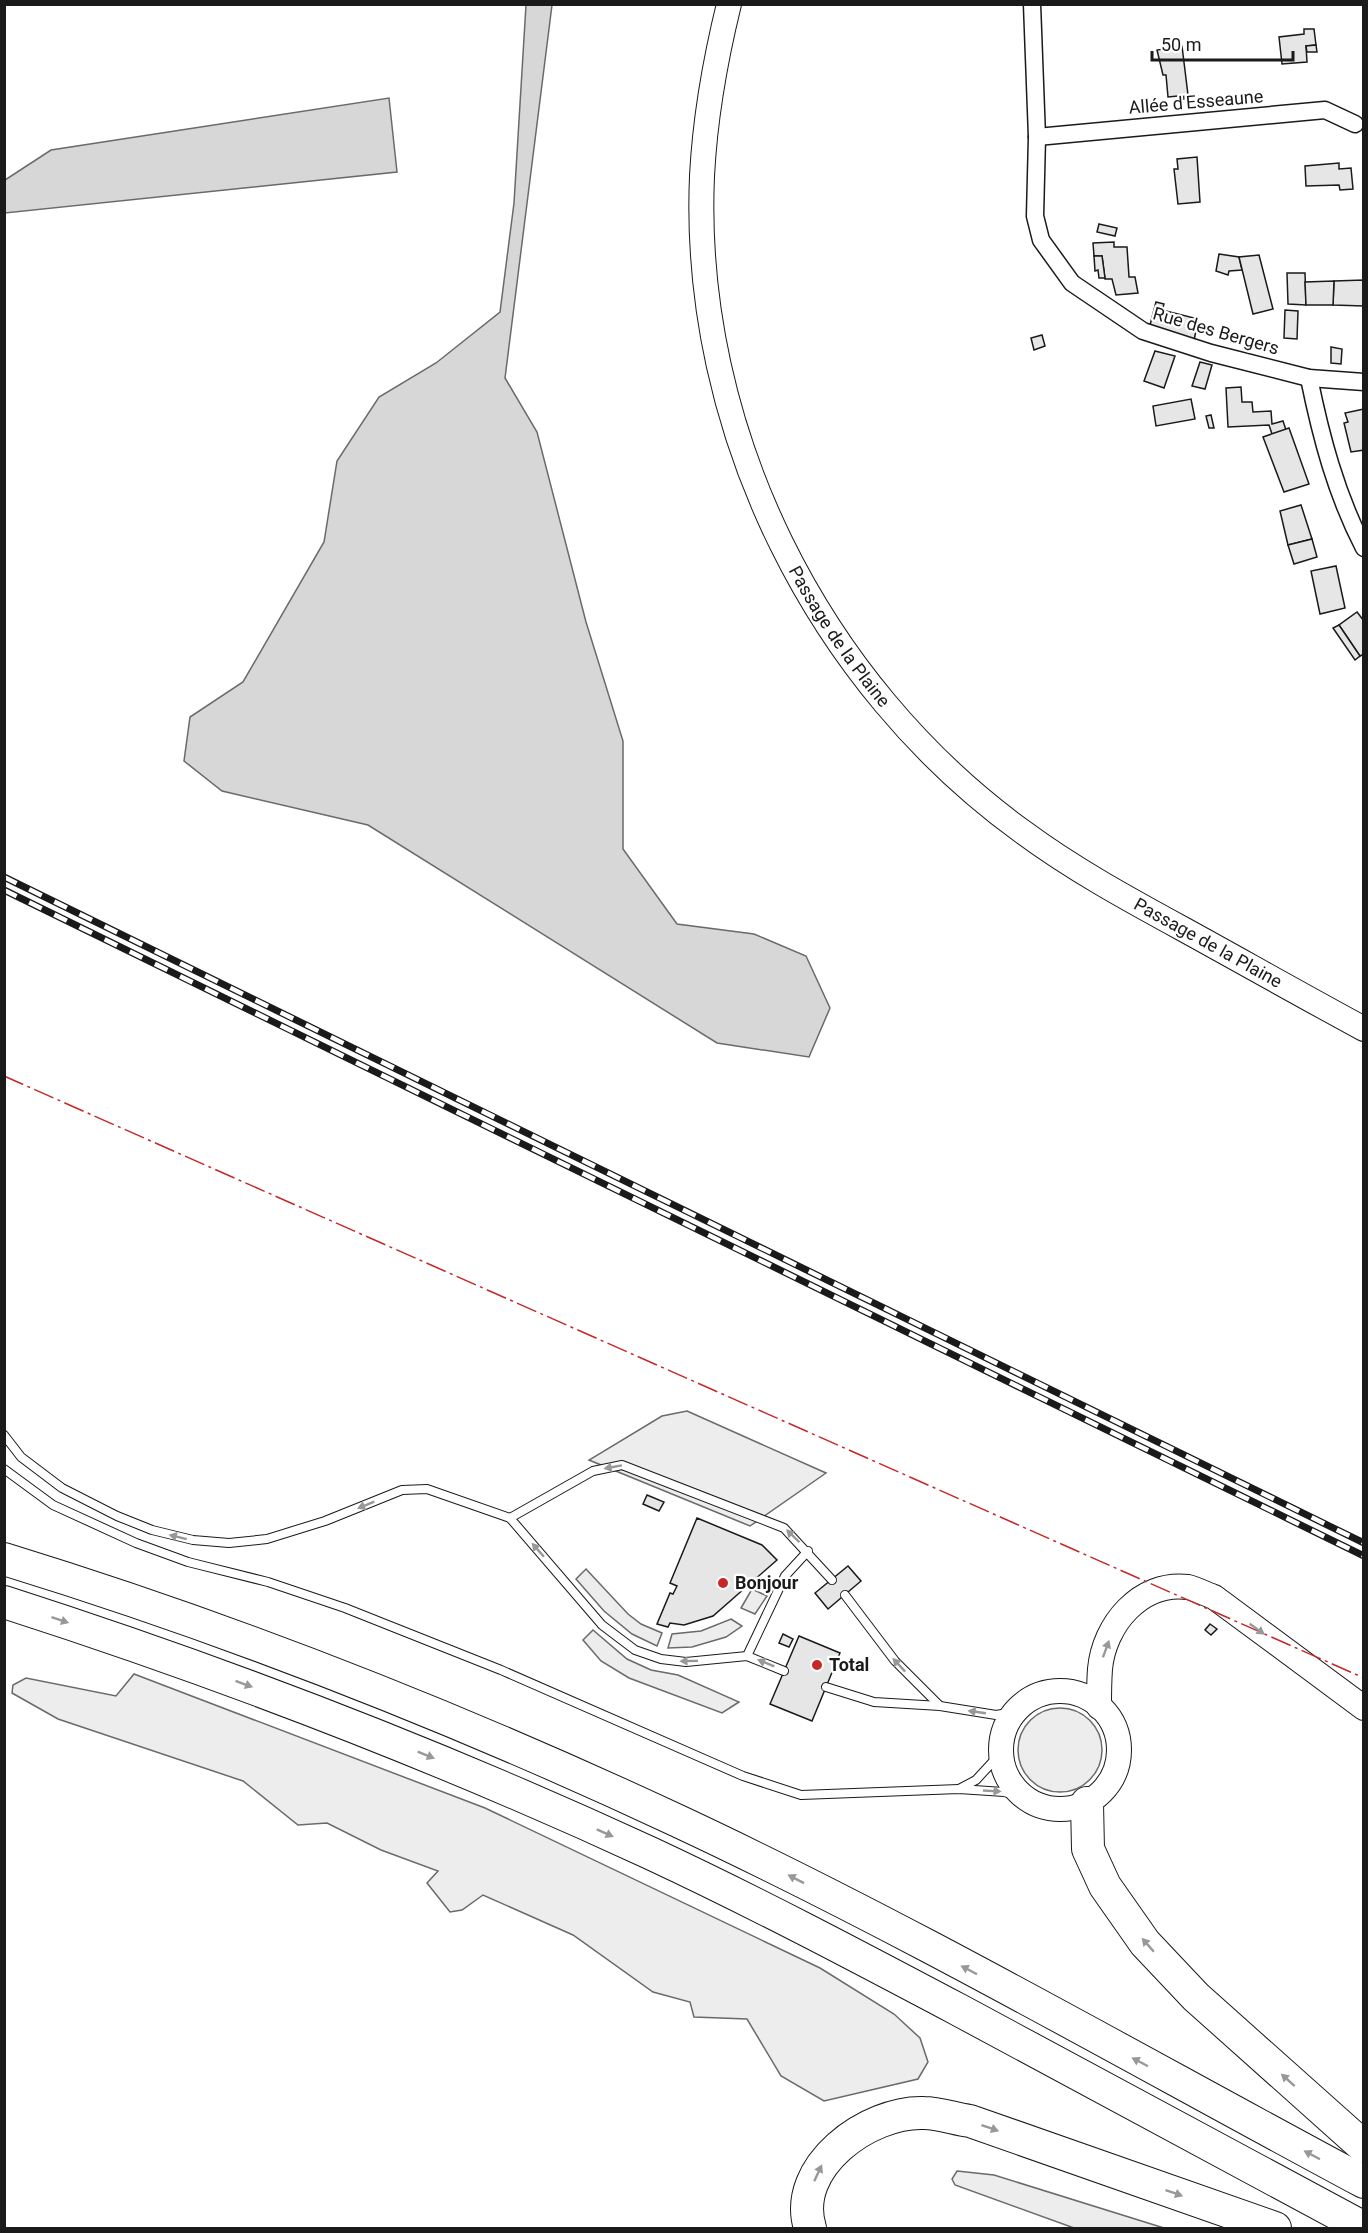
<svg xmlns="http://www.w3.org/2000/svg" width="1368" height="2233" viewBox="0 0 1368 2233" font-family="Roboto,sans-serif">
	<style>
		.built { fill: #ededed; stroke: #6a6a6a; stroke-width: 1.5 }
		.water { fill: #d7d7d7; stroke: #6a6a6a; stroke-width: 1.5 }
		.building { fill: #e6e6e6; stroke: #1a1a1a; stroke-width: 1.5 }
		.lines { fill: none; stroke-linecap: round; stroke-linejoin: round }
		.lane-casing { stroke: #1a1a1a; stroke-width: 10 }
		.street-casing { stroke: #1a1a1a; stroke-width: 19 }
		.secondary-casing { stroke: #1a1a1a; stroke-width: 26 }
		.highway-casing { stroke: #1a1a1a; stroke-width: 34 }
		.lane { stroke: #fff; stroke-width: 8 }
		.street { stroke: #fff; stroke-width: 16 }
		.secondary { stroke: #fff; stroke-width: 24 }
		.highway { stroke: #fff; stroke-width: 32 }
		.rail-casing { stroke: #1a1a1a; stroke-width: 7 }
		.rail { stroke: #fff; stroke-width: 4.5; stroke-dasharray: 14; stroke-linecap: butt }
		.power { stroke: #c62828; stroke-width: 1.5; stroke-dasharray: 21 4.5 3 4.5; stroke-linecap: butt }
		.oneway { fill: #989898 }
		.poi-dot { fill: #c62828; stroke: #fff; stroke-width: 2 }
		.labels { text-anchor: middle; stroke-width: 4.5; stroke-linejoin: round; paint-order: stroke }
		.street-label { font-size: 18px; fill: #1a1a1a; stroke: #fff }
		.poi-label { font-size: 18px; font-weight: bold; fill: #1a1a1a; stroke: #fff; text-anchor: start }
	</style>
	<rect width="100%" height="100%" fill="#fff"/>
	<g class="built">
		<polygon points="687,1411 826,1473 750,1526 589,1460 662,1416"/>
		<polygon points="586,1569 628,1614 641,1624 662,1633 657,1646 632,1634 604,1611 576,1579"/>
		<polygon points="752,1589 767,1596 755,1614 741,1608"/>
		<polygon points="731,1619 742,1626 726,1637 692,1647 668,1648 672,1634 701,1631"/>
		<polygon points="593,1630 627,1659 651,1670 678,1675 739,1702 722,1713 629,1678 601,1661 583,1640"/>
		<polygon points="134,1674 485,1808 820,1968 894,2014 920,2038 928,2062 918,2079 824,2101 781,2076 747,2019 694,2017 690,2002 653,1992 573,1935 483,1895 462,1910 450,1912 427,1883 438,1871 381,1850 327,1823 298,1825 243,1781 58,1719 12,1693 13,1685 26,1678 116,1696"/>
		<circle cx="1060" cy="1750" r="42"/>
		<polygon points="957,2171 994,2175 1164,2228 1074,2228 955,2185 952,2179"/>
	</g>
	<g class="water">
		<polygon points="526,5 552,5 505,378 537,432 586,622 623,741 623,849 677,924 754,934 806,956 830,1008 809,1057 717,1043 368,825 222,791 184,761 190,717 243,682 324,542 337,461 379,397 436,363 500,312 514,203"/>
		<polygon points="389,98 397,172 5,213 5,180 51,150"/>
	</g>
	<g class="building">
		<polygon points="1304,29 1314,29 1316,45 1306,46 1307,62 1282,64 1279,37 1304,34"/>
		<polygon points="1316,45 1317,52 1307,52 1306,46"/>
		<polygon points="1182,46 1188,95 1168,97 1166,75 1163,75 1157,50"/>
		<polygon points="1197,157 1200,202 1178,204 1174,169 1178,169 1177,159"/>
		<polygon points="1339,163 1339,169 1351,168 1353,189 1340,190 1339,185 1306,186 1305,166"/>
		<polygon points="1099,224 1117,228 1115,236 1097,232"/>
		<polygon points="1114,242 1114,247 1127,247 1129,277 1135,277 1138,293 1116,295 1112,279 1105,279 1102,256 1094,256 1093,243"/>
		<polygon points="1219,254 1239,257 1242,270 1229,271 1228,275 1216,271"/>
		<polygon points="1259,255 1273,309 1253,314 1239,257"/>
		<polygon points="1094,256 1102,256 1105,278 1099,278 1098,270 1095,271"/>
		<polygon points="1287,273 1305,273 1306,305 1288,304"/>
		<polygon points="1364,280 1364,306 1333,305 1334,281"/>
		<polygon points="1334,281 1333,305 1306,305 1305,282"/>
		<polygon points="1156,302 1164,304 1162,310 1198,319 1194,341 1149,329"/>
		<polygon points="1285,310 1298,311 1297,339 1284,338"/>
		<polygon points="1042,335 1045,346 1034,350 1031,338"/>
		<polygon points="1331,347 1342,349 1341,364 1331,363"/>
		<polygon points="1155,351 1175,356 1164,388 1144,381"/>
		<polygon points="1200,362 1212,365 1205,389 1192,386"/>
		<polygon points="1241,387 1242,402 1252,402 1253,412 1271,411 1272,424 1283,421 1286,430 1272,434 1269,425 1228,427 1226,388"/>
		<polygon points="1191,399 1195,419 1156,426 1153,406"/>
		<polygon points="1364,409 1364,450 1351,452 1344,423 1348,422 1345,413"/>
		<polygon points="1211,415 1214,428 1209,428 1206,416"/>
		<polygon points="1289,428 1309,484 1284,492 1263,437"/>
		<polygon points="1301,505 1312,539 1288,545 1280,511"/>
		<polygon points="1312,539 1317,557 1294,564 1288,545"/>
		<polygon points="1336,566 1345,608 1320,614 1311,571"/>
		<polygon points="1357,612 1364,621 1364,654 1360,656 1339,625"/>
		<polygon points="1339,625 1360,656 1355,660 1333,628"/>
		<polygon points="647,1495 664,1502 659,1511 643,1504"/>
		<polygon points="697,1518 762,1545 777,1560 713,1616 684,1625 670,1623 668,1627 657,1624 670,1593 673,1594 677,1586 670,1583"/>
		<polygon points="848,1566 861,1581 828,1609 815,1593"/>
		<polygon points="1210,1624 1217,1629 1211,1635 1205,1630"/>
		<polygon points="783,1634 793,1639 789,1647 779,1643"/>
		<polygon points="799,1636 840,1653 812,1721 770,1704"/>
	</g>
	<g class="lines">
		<defs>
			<g id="lane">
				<polyline points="4,1435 21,1457 62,1488 117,1516 152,1530 193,1540 229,1543 267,1539 325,1521 402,1490 427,1489 510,1518 602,1625 635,1650 661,1659 686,1662 747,1656 784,1671"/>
				<polyline points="4,1469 53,1505 136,1543 188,1562 268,1582 345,1608 501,1670 743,1776 801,1795 959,1789 1004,1792 1024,1797"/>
				<polyline points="510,1518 593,1471 622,1465 784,1528 832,1580"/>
				<polyline points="845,1595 895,1661 940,1706"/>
				<polyline points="747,1656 785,1576 808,1551"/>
				<polyline points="826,1687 874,1702 940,1706 996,1715 1014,1712"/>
				<polyline points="959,1789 976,1780 1000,1754"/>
			</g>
			<g id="street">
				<polyline points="1032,4 1037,137 1035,216 1041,240 1072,283 1143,331 1211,353 1309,378 1364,382"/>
				<polyline points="1037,137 1325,110 1355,124"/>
				<path d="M1309 378C1321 437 1336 494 1364 548"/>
			</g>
			<g id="secondary">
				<path id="s1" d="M729 4C715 61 705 117 702 176 691 430 818 684 1023 832 1073 869 1128 899 1183 929 1243 962 1303 996 1364 1029"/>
				<circle cx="1060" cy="1750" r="59"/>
				<path d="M1099 1707C1099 1694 1099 1682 1100 1669 1104 1625 1140 1581 1188 1587 1196 1589 1206 1594 1214 1597L1364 1708"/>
			</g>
			<g id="highway">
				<path d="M4 1559C235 1630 460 1719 678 1821 911 1930 1136 2060 1364 2182"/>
				<path d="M4 1602C225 1673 440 1756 650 1853 755 1902 857 1956 959 2010 1094 2082 1229 2155 1364 2228"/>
				<polyline points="1087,1803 1088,1849 1105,1886 1145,1943 1196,1997 1364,2147"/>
				<path d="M810 2228C791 2167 868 2111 924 2113 939 2113 955 2119 970 2121L1275 2228"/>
			</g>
		</defs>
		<use href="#lane" class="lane-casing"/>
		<use href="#street" class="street-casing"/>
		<use href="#secondary" class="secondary-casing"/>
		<use href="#highway" class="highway-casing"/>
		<use href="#lane" class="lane"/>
		<use href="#street" class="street"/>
		<use href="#secondary" class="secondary"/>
		<use href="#highway" class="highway"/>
		<defs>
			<g id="rail">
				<polyline points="4,877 1364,1543"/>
				<polyline points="4,890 1364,1556"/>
			</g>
		</defs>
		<use href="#rail" class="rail-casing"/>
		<use href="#rail" class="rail"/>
		<polyline class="power" points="4,1076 1364,1678"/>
	</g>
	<defs><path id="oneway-solid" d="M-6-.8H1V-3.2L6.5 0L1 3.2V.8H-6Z" transform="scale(1.5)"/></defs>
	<g class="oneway">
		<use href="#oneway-solid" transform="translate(613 1467) rotate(170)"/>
		<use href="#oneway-solid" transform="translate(366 1505) rotate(158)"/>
		<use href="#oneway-solid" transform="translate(793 1536) rotate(-136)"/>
		<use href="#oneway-solid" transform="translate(178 1537) rotate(-166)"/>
		<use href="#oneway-solid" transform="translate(538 1550) rotate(-131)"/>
		<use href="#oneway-solid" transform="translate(60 1620) rotate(18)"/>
		<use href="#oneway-solid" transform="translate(1257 1629) rotate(36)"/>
		<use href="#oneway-solid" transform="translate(1106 1649) rotate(-70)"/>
		<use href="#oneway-solid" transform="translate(689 1661) rotate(179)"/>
		<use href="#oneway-solid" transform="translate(766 1663) rotate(-158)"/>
		<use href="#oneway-solid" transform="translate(899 1665) rotate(-133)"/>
		<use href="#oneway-solid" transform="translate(244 1684) rotate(20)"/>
		<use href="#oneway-solid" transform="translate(977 1712) rotate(-172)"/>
		<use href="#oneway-solid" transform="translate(426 1755) rotate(22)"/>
		<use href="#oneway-solid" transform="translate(992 1791) rotate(3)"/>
		<use href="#oneway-solid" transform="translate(605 1833) rotate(24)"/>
		<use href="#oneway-solid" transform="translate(796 1879) rotate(-153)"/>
		<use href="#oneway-solid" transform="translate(1148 1945) rotate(-131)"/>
		<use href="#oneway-solid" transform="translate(969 1970) rotate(-152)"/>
		<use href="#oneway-solid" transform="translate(1140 2062) rotate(-152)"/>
		<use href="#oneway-solid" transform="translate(1288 2080) rotate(-138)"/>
		<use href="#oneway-solid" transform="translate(990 2128) rotate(19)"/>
		<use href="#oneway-solid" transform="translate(1312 2155) rotate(-152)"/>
		<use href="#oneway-solid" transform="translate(818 2173) rotate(-65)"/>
		<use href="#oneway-solid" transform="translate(1174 2193) rotate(19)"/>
	</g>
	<g class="poi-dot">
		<circle cx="723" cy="1583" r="6"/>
		<circle cx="817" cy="1665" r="6"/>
	</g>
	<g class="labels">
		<g class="street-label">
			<text transform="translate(1196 102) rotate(-5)" y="6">Allée d'Esseaune</text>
			<text transform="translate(1216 331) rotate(16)" y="6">Rue des Bergers</text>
			<text dy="6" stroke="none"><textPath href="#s1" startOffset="664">Passage de la Plaine</textPath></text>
			<text dy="6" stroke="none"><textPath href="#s1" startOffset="1150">Passage de la Plaine</textPath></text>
		</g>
		<g class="poi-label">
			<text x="735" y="1589">Bonjour</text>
			<text x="829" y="1671">Total</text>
		</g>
	</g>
	<rect width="1368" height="2233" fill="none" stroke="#1a1a1a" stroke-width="12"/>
	<path d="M1152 51v9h141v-9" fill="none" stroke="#1a1a1a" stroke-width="3"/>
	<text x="1161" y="51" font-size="18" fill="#1a1a1a" stroke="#ffffff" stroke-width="4.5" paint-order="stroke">50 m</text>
</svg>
